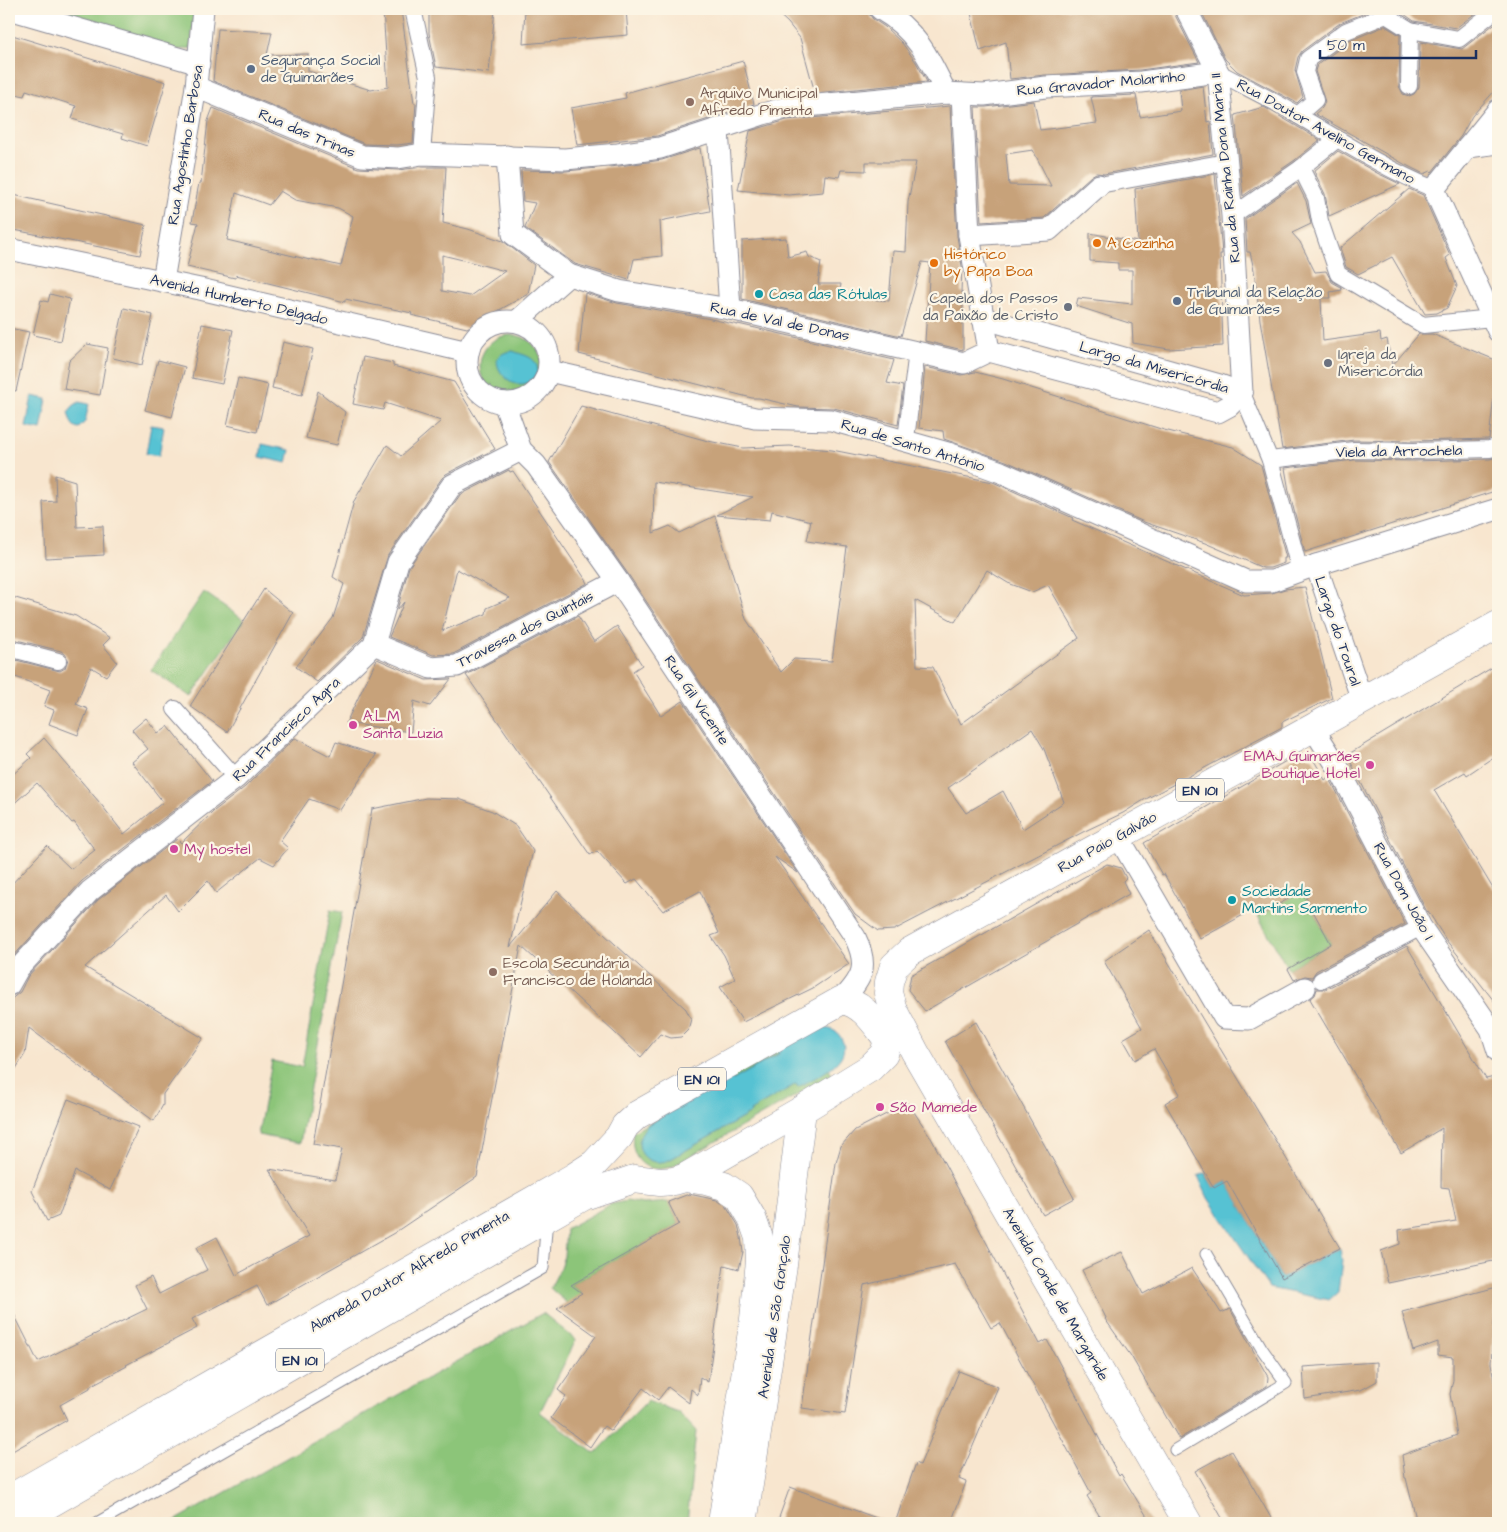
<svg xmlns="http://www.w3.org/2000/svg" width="1507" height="1532" viewBox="0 0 1507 1532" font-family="'Architects Daughter',sans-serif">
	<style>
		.green { fill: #8cc579; stroke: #547a6c }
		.water { fill: #57c2d3; stroke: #397898 }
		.building { fill: #c7a27a; fill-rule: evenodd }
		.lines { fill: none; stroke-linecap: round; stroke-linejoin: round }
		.service-casing { stroke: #8a8a96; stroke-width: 13 }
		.pedestrian-casing { stroke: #8a8a96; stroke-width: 18 }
		.minor-casing { stroke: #8a8a96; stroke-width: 23 }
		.tertiary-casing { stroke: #8a8a96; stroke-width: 29 }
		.secondary-casing { stroke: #8a8a96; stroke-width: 29 }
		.primary-casing { stroke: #8a8a96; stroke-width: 29 }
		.service { stroke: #fff; stroke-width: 11 }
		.pedestrian { stroke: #fff; stroke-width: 16 }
		.minor { stroke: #fff; stroke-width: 21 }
		.tertiary { stroke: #fff; stroke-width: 28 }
		.secondary { stroke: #fff; stroke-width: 28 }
		.primary { stroke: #fff; stroke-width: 28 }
		.service-dot { fill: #5c6f8a; stroke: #fcf5e5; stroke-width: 2 }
		.education-dot { fill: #8d6e63; stroke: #fcf5e5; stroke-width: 2 }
		.food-dot { fill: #e8710a; stroke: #fcf5e5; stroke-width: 2 }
		.culture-dot { fill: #0f9aa8; stroke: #fcf5e5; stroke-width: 2 }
		.worship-dot { fill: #6b7280; stroke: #fcf5e5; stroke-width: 2 }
		.hotel-dot { fill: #d1479c; stroke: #fcf5e5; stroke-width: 2 }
		.labels { text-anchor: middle; stroke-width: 4.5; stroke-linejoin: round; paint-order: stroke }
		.shield { fill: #fcf5e5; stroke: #5e6a86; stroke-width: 1 }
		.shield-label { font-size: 14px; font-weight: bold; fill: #1b2f5e }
		.service-label { font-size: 15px; fill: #4e5e75; stroke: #fcf5e5; text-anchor: start }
		.street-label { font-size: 15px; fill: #1b2f5e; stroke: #fcf5e5 }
		.education-label { font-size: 15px; fill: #785e54; stroke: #fcf5e5; text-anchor: start }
		.food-label { font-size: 15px; fill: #c56008; stroke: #fcf5e5; text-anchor: start }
		.culture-label { font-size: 15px; fill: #0d838f; stroke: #fcf5e5; text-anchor: start }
		.worship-label { font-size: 15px; fill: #5b616d; stroke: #fcf5e5; text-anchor: end }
		.hotel-label { font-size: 15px; fill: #b23c85; stroke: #fcf5e5; text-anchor: start }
	</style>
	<rect width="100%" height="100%" fill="#fcf5e5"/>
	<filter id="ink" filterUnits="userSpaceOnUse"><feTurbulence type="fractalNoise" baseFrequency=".02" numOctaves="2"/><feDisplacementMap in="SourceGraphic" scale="10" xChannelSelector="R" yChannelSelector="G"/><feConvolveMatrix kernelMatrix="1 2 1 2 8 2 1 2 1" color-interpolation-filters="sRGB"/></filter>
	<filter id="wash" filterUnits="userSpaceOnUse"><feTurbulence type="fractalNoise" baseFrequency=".0096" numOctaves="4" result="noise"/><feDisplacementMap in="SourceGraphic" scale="20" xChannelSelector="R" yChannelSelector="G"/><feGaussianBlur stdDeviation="1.12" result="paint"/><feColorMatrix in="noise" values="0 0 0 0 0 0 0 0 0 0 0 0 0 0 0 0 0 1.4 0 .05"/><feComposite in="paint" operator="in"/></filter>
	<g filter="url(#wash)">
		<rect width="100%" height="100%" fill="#f8e6cf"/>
		<g class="green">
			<polygon points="52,9 194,9 191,48 171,51"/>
			<circle cx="511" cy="366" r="31"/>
			<polygon points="204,592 244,620 191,697 151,670"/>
			<polygon points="1302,891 1331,944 1288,969 1258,916"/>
			<polygon points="330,910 342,912 300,1143 258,1135 272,1061 302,1067"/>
			<path d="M779 1050 780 1052 733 1080 731 1077 669 1160 751 1113 750 1111 796 1084 798 1086 829 1069 832 1075 673 1166C647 1176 629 1160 633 1132Z"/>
			<polygon points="627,1201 643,1204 668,1202 679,1224 571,1285 582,1293 569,1305 550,1288 558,1273 564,1256 566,1229 611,1204"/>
			<polygon points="543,1313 576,1340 540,1412 595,1454 647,1401 678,1412 696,1431 687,1523 171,1523"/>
		</g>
		<g class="water">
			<path d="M513 351C525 356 537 356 538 372 528 396 496 380 497 359 502 353 505 352 513 351Z"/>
			<polygon points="32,396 47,399 41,430 26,427"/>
			<path d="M79 402 89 404 85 422 79 428C71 428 70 418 68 412L73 406Z"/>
			<polygon points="151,425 164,427 159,456 146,454"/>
			<polygon points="262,444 290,450 287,463 260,457"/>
			<path d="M821 1028C829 1028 837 1030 841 1038 855 1062 813 1078 798 1087L796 1084 750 1111 751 1113 669 1160C643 1170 628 1142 649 1124L731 1077 733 1080 780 1053 778 1050 813 1030Z"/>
			<polygon points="1205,1173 1214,1188 1227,1181 1282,1278 1340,1248 1342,1261 1338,1292 1329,1300 1269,1288 1208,1198 1198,1176"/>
		</g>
		<g id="blocks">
			<g class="building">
				<polygon points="383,9 401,9 414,103 416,103 413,143 397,145 365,144 213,81 218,29 272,32 267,55 308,54 308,71 371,90 388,87"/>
				<polygon points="429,9 495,9 489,73 436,67 429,33"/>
				<polygon points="525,9 574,9 574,12 604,9 626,9 628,35 523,44"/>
				<polygon points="773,9 857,9 869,14 873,19 885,27 902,43 916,62 927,82 815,93 800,38 788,23"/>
				<polygon points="970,9 1174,9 1175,15 1199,62 1140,70 1045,75 1010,79 1006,42 980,51"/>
				<polygon points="1200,9 1375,9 1340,23 1302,51 1298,57 1295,70 1303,97 1297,103 1237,71 1225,59"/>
				<polygon points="1397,9 1481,9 1456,28 1414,21"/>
				<polygon points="1498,21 1498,87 1472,116 1461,136 1432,172 1431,171 1424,174 1404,164 1315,114 1322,108 1325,102 1315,71 1317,65 1351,40 1385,26 1400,35 1399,86 1403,94 1409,96 1414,94 1419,87 1420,42 1462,49"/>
				<polygon points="9,34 166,82 147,146 122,138 123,134 72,119 76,106 26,90 24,96 9,92"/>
				<polygon points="743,61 754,104 657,136 577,145 571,108 626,98 625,93"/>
				<path d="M1203 86 1207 122 1210 121 1213 154 1104 174 1096 173 1091 176 1044 218 981 222 975 107H986L1034 101 1040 130 1097 123 1091 97 1136 95 1140 117 1181 111 1179 90ZM1033 150 1051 186 1009 185 1006 154Z"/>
				<polygon points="950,106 957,236 962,266 961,292 963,293 963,350 925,341 930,263 922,262 901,336 742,299 742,241 786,238 788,257 807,252 809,257 821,262 818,284 841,284 839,296 889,301 893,251 906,252 908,202 916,162 866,162 866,171 841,170 839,177 825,175 823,192 789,195 738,190 750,131 787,120"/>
				<polygon points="1264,107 1320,140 1295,160 1243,196 1235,115"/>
				<path d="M213 108 358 168 398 170 423 167H446L443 223 468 229 503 241 534 265 528 294 467 328 411 315 412 313 345 299V302L236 275 235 278 187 267 198 223 192 222 199 183H201L208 121ZM280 191 295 200 338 208 353 216 341 266 311 259 310 260 227 240 236 193 269 205ZM442 255 463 260 505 271 470 296 442 291Z"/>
				<polygon points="700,148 710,211 660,221 662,256 634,259 629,280 575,264 525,228 535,203 523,201 521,170 566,171 619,166 662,160"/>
				<polygon points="1338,151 1377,173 1400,184 1329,216 1325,194 1314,171"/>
				<polygon points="1215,174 1222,254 1220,254 1223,346 1169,349 1133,343 1132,324 1076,306 1078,298 1132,304 1132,270 1118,270 1118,263 1090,261 1090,233 1138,242 1135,189"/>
				<polygon points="1297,183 1306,201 1311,224 1292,233 1300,242 1315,272 1326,271 1332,282 1341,287 1342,290 1330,292 1331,298 1321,298 1323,341 1380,333 1381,341 1387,339 1392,366 1419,334 1432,334 1498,361 1489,439 1414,441 1354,440 1282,449 1260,320 1254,270 1250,252 1247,252 1245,219"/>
				<polygon points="1409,189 1423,195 1450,255 1446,258 1457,286 1447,308 1437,313 1425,314 1392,257 1358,274 1346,267 1340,248"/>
				<polygon points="9,194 146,225 140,255 9,229"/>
				<polygon points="585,293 617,303 711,319 738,325 738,324 894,360 887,383 903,386 898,425 834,408 798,407 759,398 752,398 579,354"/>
				<polygon points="50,294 70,299 61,341 33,335 41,300 48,302"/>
				<polygon points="124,308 153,315 142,365 113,358"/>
				<polygon points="202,324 233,330 222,384 192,378"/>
				<polygon points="9,328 29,332 16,391 9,390"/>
				<polygon points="283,342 313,349 302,395 272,388"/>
				<polygon points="87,344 108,348 100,395 64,389 69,361"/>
				<polygon points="363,357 393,363 393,366 454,382 495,449 446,474 442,478 388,555 363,637 317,682 296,667 333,618 344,584 333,577 354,501 387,445 401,456 441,421 385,403 383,410 353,404"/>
				<polygon points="158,360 185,367 172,417 145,410"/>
				<polygon points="925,367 961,375 975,372 1003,379 1164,430 1233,447 1261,465 1286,558 1284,558 1284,563 1270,568 1263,568 1205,543 1144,522 1006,461 944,439 943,431 919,428"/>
				<polygon points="238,378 268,385 257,432 227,425"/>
				<polygon points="318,391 345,412 337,445 306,438"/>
				<path d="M581 406 708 441 743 448 790 446 832 450 993 482 1073 518 1072 520 1244 595 1272 593 1285 589 1305 587 1332 698 1282 722V727L1144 800 1123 813 1085 831 894 930 878 931 855 914 628 574 549 462ZM654 482 753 497 717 515 770 520 772 511 811 521 807 541 847 547 832 661 794 659 781 672 746 619 715 516 679 533 670 526 653 533ZM987 570 1008 583 1032 592 1048 585 1079 638 961 724 933 667 917 666 915 600 955 622ZM1032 729 1044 749 1064 802 1023 829 1003 791 966 813 948 788Z"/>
				<polygon points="1498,457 1498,490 1305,552 1289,491 1285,468 1355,460 1414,461 1490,459"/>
				<path d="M509 470 510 472 513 471 588 583 453 654 433 655 389 637 404 602 397 610 409 567 460 495ZM457 569 510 598 487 608 486 614 442 631Z"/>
				<polygon points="55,475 75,481 77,527 103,526 104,555 46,558 43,502 56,501"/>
				<polygon points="264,589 293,613 227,732 190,706"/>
				<polygon points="9,596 76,616 110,638 103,645 117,662 106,676 91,667 76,704 88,709 78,735 49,724 54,710 44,706 50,690 10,675 16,660 60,671 65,668 68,659 65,654 61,651 9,638"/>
				<polygon points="578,616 594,642 617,626 642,665 633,671 661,716 683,701 798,873 775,857 849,964 813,988 743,1022 720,987 735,979 724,955 711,936 719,933 700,891 663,911 636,879 627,884 597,851 590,855 466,675"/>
				<polygon points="377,659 426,680 451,679 430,706 414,701 411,732 346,723"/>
				<polygon points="1498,664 1498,754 1467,775 1465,772 1434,790 1498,897 1498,1006 1446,940 1428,911 1427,912 1347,755"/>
				<polygon points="146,718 158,733 168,726 212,781 82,881 9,961 9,887 47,846 71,869 95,850 74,822 72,823 37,783 9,808 9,778 31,758 27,754 44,738 100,803 124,834 163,802 132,762 148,749 132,730"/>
				<polygon points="295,738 330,756 336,742 376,755 340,810 309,799 280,841 288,848 274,865 260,858 216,893 208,881 178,911 166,895 85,967 203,1038 163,1094 163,1105 154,1121 29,1028 25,1054 9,1080 9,1001 20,992 28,976 98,900 177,839 181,843 214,811 245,787"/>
				<polygon points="1300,753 1312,757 1325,780 1329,777 1405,924 1316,971 1312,977 1305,976 1294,980 1288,969 1331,944 1302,891 1258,916 1254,909 1200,939 1164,874 1162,875 1144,843"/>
				<polygon points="426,798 459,799 492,811 516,826 533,851 510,947 557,891 686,1009 691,1019 688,1030 681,1037 671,1038 660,1034 641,1057 521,946 477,1177 394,1233 267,1305 257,1286 192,1319 197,1328 126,1365 127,1366 90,1386 90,1388 60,1405 67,1420 9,1453 9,1304 38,1362 147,1309 135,1285 151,1277 159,1294 207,1270 196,1248 217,1237 236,1275 309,1236 269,1169 335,1180 342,1149 313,1144 372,809"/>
				<polygon points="1107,864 1121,868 1126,878 1123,881 1129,894 925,1011 908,990 911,975"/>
				<polygon points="1149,930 1340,1248 1282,1278 1227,1181 1214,1188 1165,1103 1180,1094 1154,1049 1135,1060 1123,1039 1142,1028 1104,961"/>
				<polygon points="1407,946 1486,1079 1498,1076 1498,1260 1388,1283 1381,1251 1400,1244 1399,1230 1456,1221 1449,1188 1441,1187 1442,1128 1401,1153 1310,999 1315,995 1317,989 1326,989"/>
				<polygon points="976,1022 1074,1198 1043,1215 945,1041"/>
				<polygon points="68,1099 139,1127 110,1190 75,1171 59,1216 47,1221 32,1191"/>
				<polygon points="908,1103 930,1136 1040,1344 1047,1340 1119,1476 1121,1474 1151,1523 1104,1523 1087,1496 1091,1493 1000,1323 991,1328 955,1264 864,1285 845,1414 802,1408 836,1163 841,1146 855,1130"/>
				<polygon points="689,1194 717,1200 727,1207 738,1225 741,1237 743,1252 739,1269 724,1265 708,1382 700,1377 698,1395 691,1389 689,1403 668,1387 658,1400 643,1388 611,1431 604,1426 590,1447 551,1418 566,1396 558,1390 596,1336 557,1308 582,1293 571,1285 679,1224 668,1202"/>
				<polygon points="1122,1252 1143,1294 1192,1268 1221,1313 1230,1309 1268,1377 1267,1386 1179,1439 1131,1356 1105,1319 1106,1318 1082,1270"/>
				<polygon points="1497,1287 1491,1363 1498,1404 1498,1523 1417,1523 1406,1478 1405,1478 1402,1455 1457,1435 1450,1394 1453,1380 1453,1357 1438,1355 1438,1342 1413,1351 1402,1312"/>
				<polygon points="1377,1362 1377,1381 1361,1390 1305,1399 1303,1367"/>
				<polygon points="959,1371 998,1387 959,1479 966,1482 951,1523 895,1523 916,1463 920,1465"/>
				<polygon points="1232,1451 1274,1523 1225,1523 1195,1471"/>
				<polygon points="790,1487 885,1521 884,1523 777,1523"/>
			</g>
		</g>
	</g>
	<g filter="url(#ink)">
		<use href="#blocks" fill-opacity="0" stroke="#8a8a96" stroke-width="1"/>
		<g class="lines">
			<defs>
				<g id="service">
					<polyline points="1175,1450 1286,1383 1262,1349 1206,1254"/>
					<polyline points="97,1523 543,1268 547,1218"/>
				</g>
				<g id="pedestrian">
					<polyline points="413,9 428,77 422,154"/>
					<polyline points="1386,15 1410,30 1409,86"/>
					<polyline points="1410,30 1459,39 1497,9"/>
					<path d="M1218 72C1245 87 1273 100 1299 116 1343 142 1387 170 1434 189"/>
					<polyline points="1298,115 1315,100 1305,72 1308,59 1346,31 1386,15 1387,9"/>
					<polyline points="1301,168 1316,198 1320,221 1338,274 1423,325 1492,318"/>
					<polyline points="1099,185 1226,162"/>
					<polyline points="1232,216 1301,168 1336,140"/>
					<polyline points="1242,393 1270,460 1298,564"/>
					<polyline points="907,431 917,351"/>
					<polyline points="1270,460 1354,450 1414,451 1490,449 1498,446"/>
					<polyline points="9,648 58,661"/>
					<polyline points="175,709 236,778"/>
					<polyline points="1321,980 1421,927"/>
				</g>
				<g id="minor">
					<polyline points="9,9 199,64"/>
					<path d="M880 9C915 29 929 57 946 93"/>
					<polyline points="1186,9 1218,72 1232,216 1242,393"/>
					<polyline points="196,87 362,156 398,158 422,154 565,159 618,154 660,148 763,114 785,108 946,93 984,95 1046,87 1141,82 1218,72"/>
					<polyline points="962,94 969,235 989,351"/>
					<polyline points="1498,110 1434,189 1498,331"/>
					<polyline points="718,130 730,309"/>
					<polyline points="1468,147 1498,143"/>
					<polyline points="507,156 513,234 569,275 619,291 730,309 964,363 989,351"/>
					<polyline points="969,235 1049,230 1099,185"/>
					<polyline points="9,249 200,289 468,352"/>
					<polyline points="163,281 196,87 203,9"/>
					<polyline points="982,318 1220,385 1242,393"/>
					<polyline points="517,321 569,275"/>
					<circle cx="508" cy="362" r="41"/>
					<polyline points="989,351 1218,412 1229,406 1242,393"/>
					<polyline points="549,371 755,418 831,420 948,453 1001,472 1246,581 1272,581 1316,565 1498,509"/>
					<path d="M504 403 521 450 536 465 618 581 855 937C869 966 863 978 842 1000"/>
					<polyline points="1316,565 1362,700"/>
					<polyline points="374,644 431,668 457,666 618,581"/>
					<polyline points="1313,728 1339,769 1421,927 1491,1029 1498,1051"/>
					<polyline points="1118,836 1224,1018 1249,1019 1305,988"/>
					<polyline points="9,985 18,969 90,891 236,778 374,644 398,562 452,485 521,450"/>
				</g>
				<g id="tertiary">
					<polyline points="684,1178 706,1181 724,1186 739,1196 752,1218 759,1238 760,1261 754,1319 722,1523"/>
					<polyline points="743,1523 783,1265 802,1110"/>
				</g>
				<polyline id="secondary" points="893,1010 915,1052 1188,1523"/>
				<g id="primary">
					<path d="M9 1499 574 1177 594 1164 619 1137 625 1126 637 1115 842 1000C864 1004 875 1024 888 1040"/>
					<polyline points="16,1523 584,1196 634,1179 660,1182 674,1181 684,1178 802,1110 870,1068 884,1054 888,1040 893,1010 888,993 889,982 894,966 909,952 1498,625"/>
				</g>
			</defs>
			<use href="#service" class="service-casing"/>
			<use href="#pedestrian" class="pedestrian-casing"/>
			<use href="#minor" class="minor-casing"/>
			<use href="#tertiary" class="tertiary-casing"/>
			<use href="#secondary" class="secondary-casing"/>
			<use href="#primary" class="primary-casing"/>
			<use href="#service" class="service"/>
			<use href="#pedestrian" class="pedestrian"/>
			<use href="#minor" class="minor"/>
			<use href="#tertiary" class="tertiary"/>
			<use href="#secondary" class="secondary"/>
			<use href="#primary" class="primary"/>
		</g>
	</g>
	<g class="service-dot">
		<circle cx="251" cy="69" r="5"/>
		<circle cx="1177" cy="301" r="5"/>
	</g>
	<g class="education-dot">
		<circle cx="690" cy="102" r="5"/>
		<circle cx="493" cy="972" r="5"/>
	</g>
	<g class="food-dot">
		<circle cx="1097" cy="243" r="5"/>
		<circle cx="934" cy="263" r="5"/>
	</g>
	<g class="culture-dot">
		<circle cx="759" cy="294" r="5"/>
		<circle cx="1232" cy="900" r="5"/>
	</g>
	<g class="worship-dot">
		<circle cx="1068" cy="307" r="5"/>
		<circle cx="1328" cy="363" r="5"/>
	</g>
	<g class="hotel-dot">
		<circle cx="353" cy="725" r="5"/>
		<circle cx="1370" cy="765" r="5"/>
		<circle cx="174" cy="849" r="5"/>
		<circle cx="880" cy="1107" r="5"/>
	</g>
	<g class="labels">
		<g class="shield">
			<rect x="1176" y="778.5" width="48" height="23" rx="4"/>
			<rect x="678" y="1067.5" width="48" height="23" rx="4"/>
			<rect x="276" y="1348.5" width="48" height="23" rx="4"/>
		</g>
		<g class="shield-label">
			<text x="1200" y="795">EN 101</text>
			<text x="702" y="1084">EN 101</text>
			<text x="300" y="1365">EN 101</text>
		</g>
		<g class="service-label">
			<text x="261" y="65">Segurança Social<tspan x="261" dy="17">de Guimarães</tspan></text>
			<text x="1187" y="297">Tribunal da Relação<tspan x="1187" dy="17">de Guimarães</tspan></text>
		</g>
		<g class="street-label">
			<text transform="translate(1101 83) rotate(-5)" y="5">Rua Gravador Molarinho</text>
			<text transform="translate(1326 131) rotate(29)" y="5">Rua Doutor Avelino Germano</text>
			<text transform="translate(307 133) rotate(23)" y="5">Rua das Trinas</text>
			<text transform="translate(185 145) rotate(-81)" y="5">Rua Agostinho Barbosa</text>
			<text transform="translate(1225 168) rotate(-96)" y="5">Rua da Rainha Dona Maria II</text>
			<text transform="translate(239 299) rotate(13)" y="5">Avenida Humberto Delgado</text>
			<text transform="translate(780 321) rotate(12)" y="5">Rua de Val de Donas</text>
			<text transform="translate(1154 367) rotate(16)" y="5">Largo da Misericórdia</text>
			<text transform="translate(913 445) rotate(17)" y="5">Rua de Santo António</text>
			<text transform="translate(1399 451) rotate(-1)" y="5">Viela da Arrochela</text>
			<text transform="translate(525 629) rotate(-27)" y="5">Travessa dos Quintais</text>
			<text transform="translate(1338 631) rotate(71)" y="5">Largo do Toural</text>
			<text transform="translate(697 700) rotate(56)" y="5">Rua Gil Vicente</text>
			<text transform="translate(286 729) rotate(-44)" y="5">Rua Francisco Agra</text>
			<text transform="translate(1107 842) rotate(-29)" y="5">Rua Paio Galvão</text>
			<text transform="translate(1404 891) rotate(61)" y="5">Rua Dom João I</text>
			<text transform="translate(409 1271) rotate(-30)" y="5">Alameda Doutor Alfredo Pimenta</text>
			<text transform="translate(1056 1294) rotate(60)" y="5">Avenida Conde de Margaride</text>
			<text transform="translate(774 1317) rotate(-82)" y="5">Avenida de São Gonçalo</text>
		</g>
		<g class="education-label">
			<text x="700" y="98">Arquivo Municipal<tspan x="700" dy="17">Alfredo Pimenta</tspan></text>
			<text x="503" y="968">Escola Secundária<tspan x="503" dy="17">Francisco de Holanda</tspan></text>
		</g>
		<g class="food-label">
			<text x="1107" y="248">A Cozinha</text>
			<text x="944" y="259">Histórico<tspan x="944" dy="17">by Papa Boa</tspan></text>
		</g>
		<g class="culture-label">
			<text x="769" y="299">Casa das Rótulas</text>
			<text x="1242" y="896">Sociedade<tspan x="1242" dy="17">Martins Sarmento</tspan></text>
		</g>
		<g class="worship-label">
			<text x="1058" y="303">Capela dos Passos<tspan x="1058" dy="17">da Paixão de Cristo</tspan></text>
			<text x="1338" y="359" text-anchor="start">Igreja da<tspan x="1338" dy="17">Misericórdia</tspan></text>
		</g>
		<g class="hotel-label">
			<text x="363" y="721">A.L.M<tspan x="363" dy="17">Santa Luzia</tspan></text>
			<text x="1360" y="761" text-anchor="end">EMAJ Guimarães<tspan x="1360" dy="17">Boutique Hotel</tspan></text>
			<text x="184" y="854">My hostel</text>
			<text x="890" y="1112">São Mamede</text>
		</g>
	</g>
	<rect width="1507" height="1532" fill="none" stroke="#fcf5e5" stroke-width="30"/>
	<path d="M1320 50v8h156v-8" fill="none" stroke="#1b2f5e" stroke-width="2.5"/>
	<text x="1327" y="50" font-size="15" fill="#1b2f5e" stroke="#fcf5e5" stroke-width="4" paint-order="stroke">50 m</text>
</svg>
